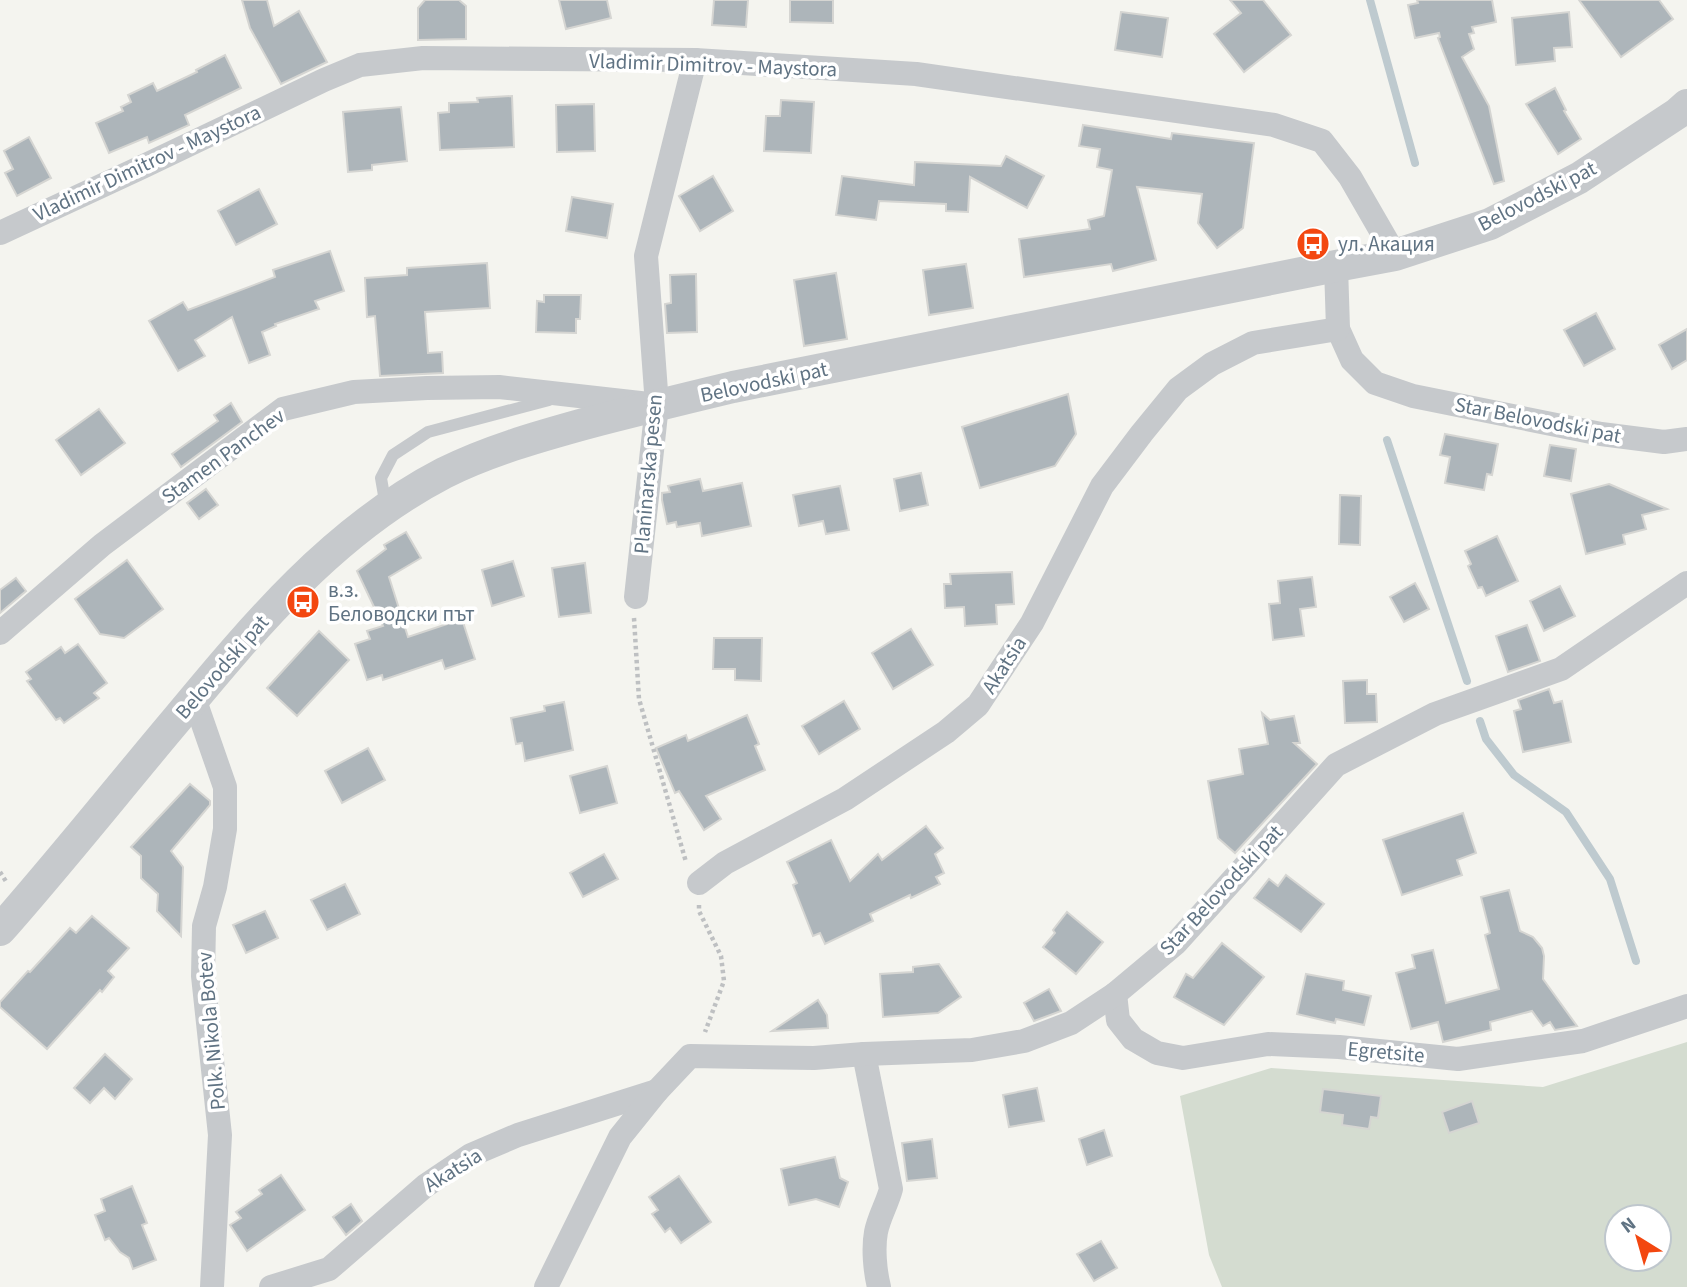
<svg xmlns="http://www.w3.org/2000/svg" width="1687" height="1287" viewBox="0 0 1687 1287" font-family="'Source Sans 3',sans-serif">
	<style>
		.green { fill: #d4dcd0; fill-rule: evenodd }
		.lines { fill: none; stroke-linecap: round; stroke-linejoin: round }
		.stream { stroke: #becacf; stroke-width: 8 }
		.building { fill: #adb5ba; stroke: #d5d5d2; stroke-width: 2 }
		.path { stroke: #bec0c2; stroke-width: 4.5; stroke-dasharray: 3.5 3.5; stroke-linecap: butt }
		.service { stroke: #c6c9cc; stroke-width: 12 }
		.minor { stroke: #c6c9cc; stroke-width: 24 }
		.tertiary { stroke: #c6c9cc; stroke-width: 32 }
		.labels { text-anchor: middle; stroke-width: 7; stroke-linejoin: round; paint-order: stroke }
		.street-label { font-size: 21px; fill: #607383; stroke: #fff }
		.poi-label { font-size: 21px; fill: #607383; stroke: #fff; text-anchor: start }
	</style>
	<rect width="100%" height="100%" fill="#f4f4ef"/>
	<path class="green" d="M1687 1042V1287H1222L1209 1255 1180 1096 1271 1068 1543 1087ZM1617 1217H1659V1259H1617Z"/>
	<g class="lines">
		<g class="stream">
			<polyline points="1370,0 1415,163"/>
			<polyline points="1387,440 1467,681"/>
			<polyline points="1480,721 1486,739 1514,775 1566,812 1610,879 1636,961"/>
		</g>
	</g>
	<g class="building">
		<polygon points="242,0 267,0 274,26 299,11 327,62 281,84 250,28"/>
		<polygon points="425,0 459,0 466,6 466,39 418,40 418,8"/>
		<polygon points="559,0 607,0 611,18 566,29"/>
		<polygon points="714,0 748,0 746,27 712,25"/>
		<polygon points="790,0 833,0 833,23 790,22"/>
		<polygon points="1230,0 1263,0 1291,35 1244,72 1214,34 1241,13"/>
		<polygon points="1417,0 1492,0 1496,22 1472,27 1474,33 1469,34 1474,49 1462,57 1489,106 1504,181 1494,184 1438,38 1440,37 1439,33 1415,38 1408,5 1418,3"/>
		<polygon points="1579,0 1659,0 1673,19 1621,57"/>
		<polygon points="1121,12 1168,18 1162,57 1115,50"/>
		<polygon points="1569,12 1572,47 1554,48 1555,61 1516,65 1512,18"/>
		<polygon points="225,55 241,88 185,115 189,125 149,143 147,137 109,153 96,123 123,111 121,107 131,102 128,95 153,83 157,91 197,72 196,70"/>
		<polygon points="1555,88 1566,110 1564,111 1581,139 1558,154 1526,104"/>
		<polygon points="512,96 514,147 440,150 438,113 449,112 449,103 478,102 477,98"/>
		<polygon points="781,100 814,102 811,153 764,151 766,116 780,116"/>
		<polygon points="594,104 595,151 557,152 556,105"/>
		<polygon points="401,107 407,161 372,165 372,170 348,172 343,112"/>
		<polygon points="1083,125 1171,139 1172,133 1254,143 1243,228 1217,248 1198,223 1202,194 1137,187 1156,260 1113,271 1111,264 1024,277 1019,239 1090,229 1088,220 1104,216 1112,170 1097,167 1100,149 1079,146"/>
		<polygon points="29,137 51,178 17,196 5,173 13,169 4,151"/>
		<polygon points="1006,156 1044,176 1027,208 970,177 968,212 946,211 946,204 879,201 876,220 836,215 842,176 914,185 915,162 1001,166"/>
		<polygon points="713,176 733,211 700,231 679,196"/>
		<polygon points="259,189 277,224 236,245 218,211"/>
		<polygon points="572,197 613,204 607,238 566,231"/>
		<polygon points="330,251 344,291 315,301 319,309 275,324 276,326 262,332 270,355 249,363 232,317 195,340 205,356 178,371 149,321 183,302 188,310 275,277 273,270"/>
		<polygon points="487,263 490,308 425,312 428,353 442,352 443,373 380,376 375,316 367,317 365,278 407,275 407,268"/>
		<polygon points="966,264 973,308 929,315 923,270"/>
		<polygon points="836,273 847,339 804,346 794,280"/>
		<polygon points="696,274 697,332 667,333 665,304 671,303 670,275"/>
		<polygon points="544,295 581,295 580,319 576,319 576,333 536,332 537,301 544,302"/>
		<polygon points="1596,313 1615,349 1584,366 1564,330"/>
		<polygon points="1687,329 1687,360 1672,369 1659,345"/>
		<polygon points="1068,394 1076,434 1055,466 980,488 962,427"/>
		<polygon points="231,403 242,422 181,467 172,454 218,421 214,415"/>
		<polygon points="99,409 125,443 81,475 56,440"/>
		<polygon points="1445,434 1498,444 1492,475 1487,474 1484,490 1445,483 1450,457 1440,455"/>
		<polygon points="1550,445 1576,449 1571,481 1544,476"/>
		<polygon points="921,473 928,505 900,511 894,479"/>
		<polygon points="700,479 703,491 742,483 751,526 702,536 700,523 677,527 676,522 667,524 662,500 662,493 670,492 668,486"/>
		<polygon points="1609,484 1667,509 1642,515 1646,529 1623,535 1625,544 1586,554 1571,494"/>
		<polygon points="840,486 849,530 826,534 823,521 799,526 793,495"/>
		<polygon points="206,489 218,505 199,519 187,503"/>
		<polygon points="1340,495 1361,496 1360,545 1339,544"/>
		<polygon points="406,532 421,558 389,577 408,637 462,619 475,659 445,669 442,660 383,680 382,675 367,680 355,644 370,639 367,631 383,626 357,571 386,549 384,545"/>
		<polygon points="1497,536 1518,581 1486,596 1482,587 1478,588 1468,566 1471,564 1465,551"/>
		<polygon points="127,560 163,609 124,638 100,634 75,599"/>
		<polygon points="513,561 524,596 492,606 482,570"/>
		<polygon points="585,563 591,613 559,617 552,568"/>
		<polygon points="1012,572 1014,604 996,605 997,624 965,626 964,607 945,608 944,584 951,584 950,574"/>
		<polygon points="1312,577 1316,607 1300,609 1304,636 1273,640 1269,604 1280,603 1278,581"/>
		<polygon points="16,578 26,591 0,613 0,590"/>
		<polygon points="1415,583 1429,609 1404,622 1390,597"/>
		<polygon points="1560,586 1575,616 1544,631 1530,601"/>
		<polygon points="1527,625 1540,661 1508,672 1496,636"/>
		<polygon points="911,629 933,665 893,689 872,653"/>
		<polygon points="319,631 349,660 297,716 267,688"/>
		<polygon points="714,638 762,638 761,681 735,680 735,669 713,669"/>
		<polygon points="78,644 107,683 94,693 99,698 64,723 60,718 56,720 27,681 31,679 26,672 61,647 65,653"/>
		<polygon points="1367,680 1367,694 1376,694 1377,722 1345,723 1343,681"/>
		<polygon points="1549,689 1554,703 1562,701 1571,742 1523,752 1514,711 1521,709 1518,700"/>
		<polygon points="844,701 860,729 819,754 802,726"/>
		<polygon points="564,702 573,750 525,761 522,743 516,744 511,718 545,711 544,706"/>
		<polygon points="1262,713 1270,720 1294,716 1300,743 1294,743 1317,764 1235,853 1218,838 1208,781 1243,774 1239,749 1268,744"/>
		<polygon points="747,715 759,744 755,746 765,770 706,796 721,819 704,830 679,791 675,793 656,748 686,735 688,741"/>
		<polygon points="368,748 385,780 342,803 325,771"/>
		<polygon points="607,766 617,803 580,813 570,776"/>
		<polygon points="190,784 210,801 210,805 171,851 183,867 181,936 157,911 158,894 141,878 141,856 131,847"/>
		<polygon points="1463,813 1476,853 1457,860 1462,875 1402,895 1383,840"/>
		<polygon points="926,826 943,848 935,854 944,873 936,877 940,884 911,898 910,895 870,914 873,921 825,944 820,933 813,936 793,885 797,883 787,862 831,840 850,881 878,854 882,860"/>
		<polygon points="604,854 618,879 583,897 570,873"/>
		<polygon points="1286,875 1324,904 1301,932 1254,898 1269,879 1278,886"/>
		<polygon points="345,884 360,914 327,930 311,900"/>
		<polygon points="1509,890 1520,931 1533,937 1542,948 1544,956 1543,979 1577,1026 1555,1030 1550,1022 1543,1026 1532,1011 1490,1022 1491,1030 1443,1042 1438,1022 1411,1029 1396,973 1415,968 1412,955 1433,950 1446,1003 1499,989 1485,935 1490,933 1481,897"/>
		<polygon points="265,911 278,938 246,953 233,925"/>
		<polygon points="1067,912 1103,942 1076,974 1043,947 1055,933 1053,930"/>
		<polygon points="92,916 129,948 108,971 114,977 102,992 100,990 47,1049 0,1007 0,1002 28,971 30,972 70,928 76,933"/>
		<polygon points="1222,943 1264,977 1224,1025 1174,997 1186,974 1193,978"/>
		<polygon points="939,964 961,997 938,1013 883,1017 880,974 913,972 913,967"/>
		<polygon points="1306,974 1344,981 1343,990 1371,996 1364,1025 1336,1019 1335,1023 1297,1014"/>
		<polygon points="1049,989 1061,1011 1034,1021 1024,1003"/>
		<polygon points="818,1000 827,1015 828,1028 772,1031"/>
		<polygon points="105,1054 132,1079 115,1099 104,1088 90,1103 74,1088"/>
		<polygon points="1037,1088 1044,1121 1009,1127 1003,1095"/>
		<polygon points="1323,1089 1381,1096 1378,1118 1371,1117 1369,1129 1342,1125 1343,1115 1320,1112"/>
		<polygon points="1472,1101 1479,1123 1449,1133 1442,1112"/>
		<polygon points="1104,1130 1112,1156 1087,1165 1079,1139"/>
		<polygon points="932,1139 937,1178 907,1181 902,1143"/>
		<polygon points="835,1157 840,1178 848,1182 839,1207 816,1199 789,1205 781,1169"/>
		<polygon points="281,1175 305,1210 247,1251 230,1225 241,1218 236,1212 262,1194 259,1190"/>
		<polygon points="679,1176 711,1222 681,1243 670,1228 665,1232 652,1214 658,1210 649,1197"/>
		<polygon points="132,1186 147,1223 142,1225 156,1260 133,1269 129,1258 120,1252 109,1238 105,1240 95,1215 105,1211 101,1199"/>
		<polygon points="351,1204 362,1221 346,1235 333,1217"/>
		<polygon points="1101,1241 1117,1268 1094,1281 1077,1254"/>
	</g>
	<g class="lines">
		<g class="path">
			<polyline points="634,618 639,699 686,862"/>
			<polyline points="0,872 7,883"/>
			<polyline points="699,905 699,911 721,956 724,981 705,1032"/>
		</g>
		<polyline class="service" points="386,507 381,478 393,455 428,432 549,400"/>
		<g class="minor">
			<polyline points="0,233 142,167 324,80 360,65 423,58 695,60 916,74 1274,125 1322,141 1350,177 1395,255"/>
			<polyline points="1338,329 1352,360 1375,383 1413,396 1601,434 1664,442 1687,439"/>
			<polyline points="636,597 657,405 646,256 695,60"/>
			<polyline points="0,633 102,545 283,409 354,392 427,388 499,387 649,404"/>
			<polyline points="194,698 225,787 225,829 215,887 204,926 203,976 220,1135 212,1287"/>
			<polyline points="699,883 725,863 845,799 946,732 978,705 1032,623 1102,486 1142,433 1178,389 1212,364 1253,343 1338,329 1336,266"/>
			<polyline points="1115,994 1118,1020 1133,1039 1157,1053 1183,1058 1268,1044 1339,1047 1458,1059 1583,1041 1687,1006"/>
			<path d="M864 1054 891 1189C887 1204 879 1217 876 1232 873 1248 875 1271 879 1287"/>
			<polyline points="271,1287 329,1269 425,1186 471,1155 518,1135 657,1091"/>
			<polyline points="546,1287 620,1137 657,1091 690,1056 814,1058 864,1054 972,1050 1024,1041 1071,1023 1115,994 1176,943 1336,765 1435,714 1561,669 1687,583"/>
		</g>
		<path class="tertiary" d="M0 930C61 861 118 789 177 719 255 625 334 530 444 473 488 451 537 437 584 424 634 411 683 399 733 387L1336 266 1395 255 1490 224 1579 178 1678 113 1687 105"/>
	</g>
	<defs>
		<symbol id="bus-disc" viewBox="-11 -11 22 22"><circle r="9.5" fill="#f34710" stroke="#fff"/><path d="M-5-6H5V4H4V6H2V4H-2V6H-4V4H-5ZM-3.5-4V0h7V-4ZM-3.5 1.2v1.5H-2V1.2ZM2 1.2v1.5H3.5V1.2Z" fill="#fff"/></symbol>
	</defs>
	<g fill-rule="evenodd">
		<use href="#bus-disc" x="1294" y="225" width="38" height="38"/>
		<use href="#bus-disc" x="284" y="583" width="38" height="38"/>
	</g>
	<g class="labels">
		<g class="street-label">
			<text transform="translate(713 65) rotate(2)" y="7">Vladimir Dimitrov - Maystora</text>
			<text transform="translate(147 163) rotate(-25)" y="7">Vladimir Dimitrov - Maystora</text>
			<text transform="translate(1537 196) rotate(-27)" y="7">Belovodski pat</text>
			<text transform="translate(764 382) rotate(-12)" y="7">Belovodski pat</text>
			<text transform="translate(1538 420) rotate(11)" y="7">Star Belovodski pat</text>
			<text transform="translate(223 456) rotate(-36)" y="7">Stamen Panchev</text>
			<text transform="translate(648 474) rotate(-85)" y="7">Planinarska pesen</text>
			<text transform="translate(1004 665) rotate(-57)" y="7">Akatsia</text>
			<text transform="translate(222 667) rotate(-49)" y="7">Belovodski pat</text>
			<text transform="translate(1221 890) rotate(-47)" y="7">Star Belovodski pat</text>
			<text transform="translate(211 1031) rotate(-95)" y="7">Polk. Nikola Botev</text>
			<text transform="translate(1386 1052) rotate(5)" y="7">Egretsite</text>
			<text transform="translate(453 1170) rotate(-32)" y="7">Akatsia</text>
		</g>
		<g class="poi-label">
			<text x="1338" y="251">ул. Акация</text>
			<text x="328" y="597">в.з.<tspan x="328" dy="24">Беловодски път</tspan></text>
		</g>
	</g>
	<g transform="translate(1638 1238) rotate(323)"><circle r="33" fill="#ffffff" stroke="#bfc7cd" stroke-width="2"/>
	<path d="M0-5L12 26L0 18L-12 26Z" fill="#f34710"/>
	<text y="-10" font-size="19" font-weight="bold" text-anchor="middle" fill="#607383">N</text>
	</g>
</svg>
